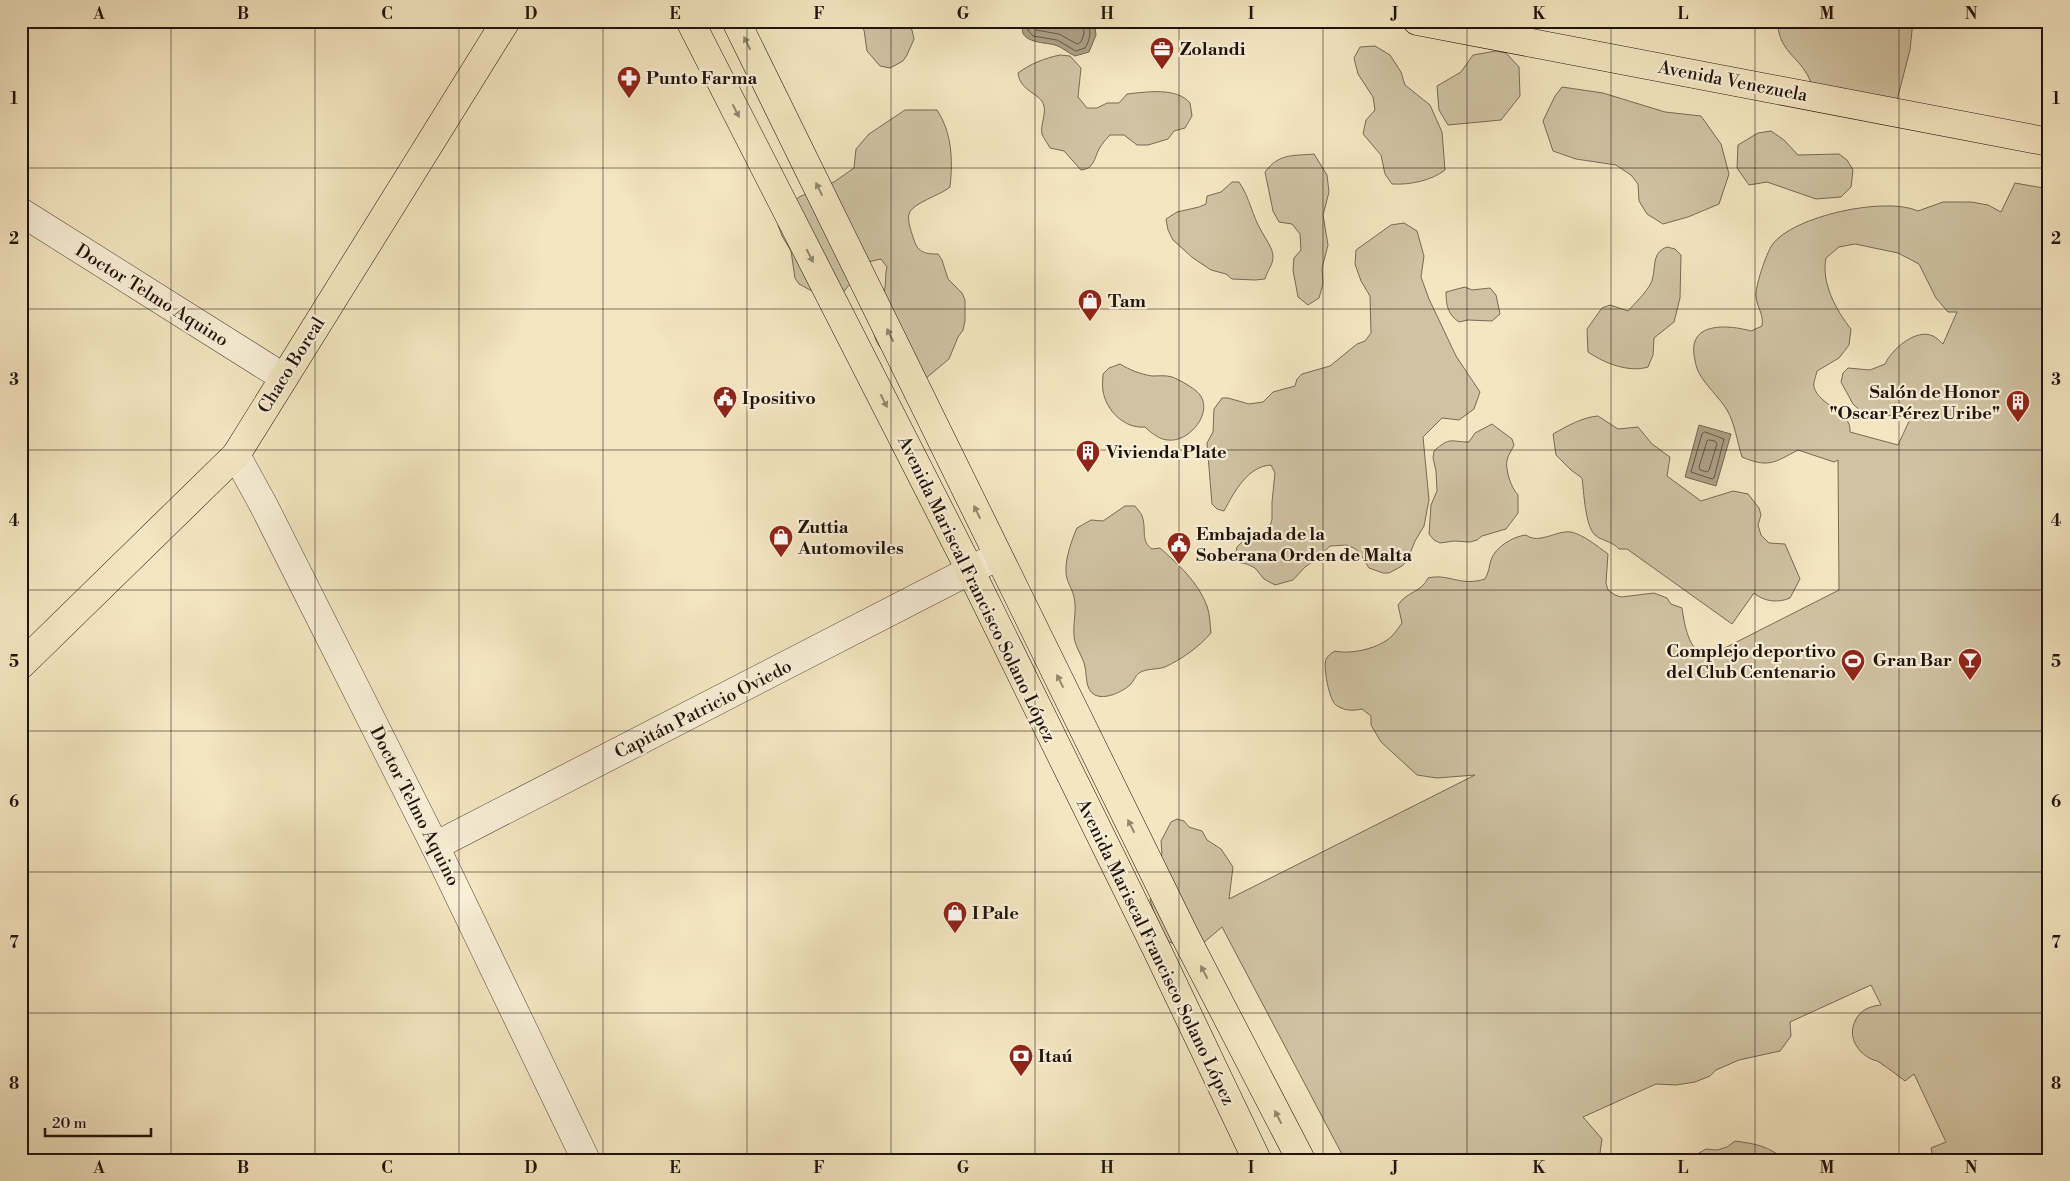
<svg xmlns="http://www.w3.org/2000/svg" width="2070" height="1181" viewBox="0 0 2070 1181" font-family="'Libre Bodoni',serif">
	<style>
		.green { fill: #d0c2a2; stroke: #786a57; fill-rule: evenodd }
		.water { fill: #ac9e83; stroke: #746653 }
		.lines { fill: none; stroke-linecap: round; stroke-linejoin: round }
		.shore { stroke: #665848; stroke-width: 1 }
		.minor-casing { stroke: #564839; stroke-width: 29 }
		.major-casing { stroke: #21130c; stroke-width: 29 }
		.highway-casing { stroke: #21130c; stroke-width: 29 }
		.minor { stroke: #f8efd7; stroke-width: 28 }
		.major { stroke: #f4e6c1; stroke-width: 28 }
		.highway { stroke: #f4e6c1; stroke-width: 28 }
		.oneway { fill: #958770 }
		.grid { fill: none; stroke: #21130c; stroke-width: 1; stroke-opacity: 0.55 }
		.labels { text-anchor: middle; stroke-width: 4.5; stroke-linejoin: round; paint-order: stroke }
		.poi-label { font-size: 18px; font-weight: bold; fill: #21130c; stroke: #f8efd7; text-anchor: start }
		.street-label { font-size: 18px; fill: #21130c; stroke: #f8efd7 }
		.neatline { fill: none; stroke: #21130c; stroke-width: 2 }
		.grid-label { font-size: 16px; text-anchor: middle; font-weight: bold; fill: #21130c }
	</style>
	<rect width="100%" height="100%" fill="#f4e6c1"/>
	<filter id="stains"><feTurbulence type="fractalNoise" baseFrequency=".004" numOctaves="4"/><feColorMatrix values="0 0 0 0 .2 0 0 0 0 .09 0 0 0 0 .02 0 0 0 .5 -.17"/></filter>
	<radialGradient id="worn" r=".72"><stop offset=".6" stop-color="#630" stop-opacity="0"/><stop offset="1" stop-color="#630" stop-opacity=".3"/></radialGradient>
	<g class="green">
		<polygon points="855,21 903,21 912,30 914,39 907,55 903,61 890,68 880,66 867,51 864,30"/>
		<path d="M1782 21H1913L1910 50 1897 100 1811 83C1803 59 1780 53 1778 26Z"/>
		<path d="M1375 46 1390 55 1401 72 1405 85 1430 105 1442 132 1445 170C1431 181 1409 185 1392 184L1385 174 1381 155 1363 134 1366 120 1375 110 1373 97 1358 74 1354 58 1360 47Z"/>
		<polygon points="1496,51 1506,53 1519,67 1520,96 1501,120 1448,125 1439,110 1437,86 1461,72 1473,55"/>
		<path d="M1060 55 1070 56 1081 68 1078 97 1087 108H1097L1107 103H1119L1127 94C1146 92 1177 87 1190 103L1192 116 1185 128 1174 131 1168 139 1148 145H1137L1124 135H1110C1106 139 1102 144 1099 149 1094 159 1094 169 1081 170L1064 151 1050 148C1048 144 1044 139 1042 134 1040 126 1046 115 1044 106 1041 93 1020 92 1018 73 1030 64 1045 58 1060 55Z"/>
		<polygon points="1562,87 1603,93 1665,112 1701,116 1721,144 1729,174 1719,204 1688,217 1663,224 1647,214 1639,201 1638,184 1631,175 1616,165 1576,159 1553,151 1543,121 1555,96"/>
		<path d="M905 110H937C952 133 953 160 950 187 941 195 912 203 909 214 907 222 912 233 914 240 918 253 926 254 938 254L942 260 948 279 962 293 965 300V321L963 330 958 337 949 359 925 379C906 367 870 353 874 325 877 312 884 299 885 287 886 280 885 274 887 267L881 259 868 262 841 295 814 292 799 284 795 278 791 251 782 236 778 225 793 203 799 197 834 182 854 168 856 149 869 134Z"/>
		<polygon points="1771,131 1784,140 1798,155 1839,154 1847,160 1853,170 1851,187 1841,197 1816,199 1767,182 1749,185 1737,168 1738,145 1758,133"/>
		<path d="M1314 154 1327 175 1329 192 1323 215 1328 245 1322 268 1323 284 1319 298 1308 305 1298 297 1293 270 1294 258 1301 250 1300 234 1292 224 1279 222 1273 211 1265 172C1279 153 1293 156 1314 154Z"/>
		<path d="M1232 182H1239C1250 198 1252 216 1262 232 1266 240 1273 248 1273 257 1273 265 1267 271 1265 279L1255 280 1232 279 1226 274 1211 270 1193 258 1173 240 1168 230 1166 219 1177 212 1199 207 1206 204 1207 196 1221 192Z"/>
		<path d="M2015 183 2049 189V1160H1934L1931 1148 1946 1142 1914 1074 1905 1081C1897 1075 1888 1068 1879 1062 1876 1060 1872 1060 1869 1058 1856 1050 1848 1036 1855 1021 1860 1010 1870 1006 1881 1005L1871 985 1790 1022 1791 1036 1780 1051 1739 1060 1716 1070 1710 1076 1695 1082 1676 1085 1656 1084 1583 1117 1602 1139 1599 1160H1345L1222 927 1202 944 1182 946 1169 942 1159 928 1150 900 1162 854 1161 841 1171 822 1177 819 1184 821 1189 827 1202 831 1207 840 1221 849 1233 867 1229 899 1475 775 1437 778 1417 775 1381 742 1371 725V716L1362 709C1353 711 1344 711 1336 705 1329 700 1323 667 1326 659 1328 656 1331 653 1335 651 1351 655 1380 648 1392 636 1396 632 1399 627 1402 623L1398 605C1406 592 1422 592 1428 578 1449 573 1460 587 1485 579 1489 572 1489 567 1491 560 1495 547 1514 536 1526 535 1539 545 1556 530 1571 532 1584 535 1597 546 1608 554L1606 583 1608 590 1615 595 1621 597 1654 593 1667 598 1671 604 1682 608C1685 628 1688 646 1705 658L1839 590 1838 460 1834 462 1798 450C1774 463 1768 468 1742 457 1737 441 1735 424 1727 410 1719 397 1706 386 1699 373 1696 368 1695 360 1694 355 1689 321 1730 325 1751 331L1762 326C1764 314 1757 308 1756 296 1755 287 1766 254 1772 245 1792 216 1886 196 1918 211L1943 202H1971L1988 205 2001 212ZM1855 244 1898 253 1919 264 1936 298 1948 312H1957L1943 344C1940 341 1937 338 1933 336 1916 328 1892 349 1885 364L1870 370 1848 368 1843 373 1841 382 1853 404 1864 414 1911 417 1898 445 1850 432C1852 411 1819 406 1814 387 1813 383 1816 376 1817 371L1839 358 1849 345 1851 329C1836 310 1821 283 1826 258L1839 247Z"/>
		<path d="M1404 223 1417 231 1424 256 1421 277 1429 299 1456 356 1480 392 1474 409 1459 420 1442 418 1423 437 1429 500 1424 526 1415 541 1407 561 1402 566 1389 573H1383L1369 568 1359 552 1354 548 1346 545 1330 546 1314 561 1305 567 1293 580 1275 585 1264 579 1255 568 1247 564 1241 563 1235 555 1237 547 1245 539 1259 538 1270 526 1272 519V502L1275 473 1271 465C1248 466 1234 492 1224 511L1217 509 1212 504 1207 443 1213 432 1214 409 1222 398H1228L1249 404 1263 402 1273 392 1295 386 1297 379 1302 374 1330 366 1357 344 1365 341 1371 333 1370 296 1361 281 1355 264 1356 250 1391 225Z"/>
		<path d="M1667 247 1675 249 1681 255 1680 298 1674 322 1654 338 1653 355 1648 367C1629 373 1604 363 1588 352L1587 329 1602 308 1610 305 1628 311C1635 303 1646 293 1651 283 1657 270 1650 253 1667 247Z"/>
		<path d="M1465 287 1472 290 1490 288 1496 295 1500 314 1492 321 1468 320 1459 322C1448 315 1446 305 1446 292Z"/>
		<path d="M1120 364C1130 370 1140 374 1152 376 1158 376 1166 375 1172 377 1178 379 1190 386 1195 390 1218 407 1191 443 1168 440 1160 440 1150 432 1145 427 1124 429 1106 410 1103 391 1102 385 1103 379 1103 374L1109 368Z"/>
		<path d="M1598 416 1618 429 1638 427 1652 444 1670 457 1667 476 1701 501 1733 491 1748 494 1759 508 1761 515 1758 525 1761 535 1769 543 1785 544 1800 579 1790 598C1779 603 1764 602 1754 593L1732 624 1627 549H1619C1612 541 1602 541 1595 535 1585 526 1584 492 1582 478L1571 470 1556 455 1553 434C1567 426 1583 417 1598 416Z"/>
		<path d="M1492 424 1512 439 1514 445C1512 450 1508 455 1507 460 1505 469 1511 488 1518 495V513L1506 529 1482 536 1477 540 1470 542 1454 541 1440 543 1434 540 1429 534 1431 505 1437 491 1436 471 1433 458 1434 451C1451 436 1450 442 1469 442L1475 433Z"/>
		<path d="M1125 506H1135C1137 509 1141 513 1142 516 1147 529 1140 541 1152 549L1160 548C1179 565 1198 582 1207 606 1210 614 1210 625 1211 633 1199 647 1182 659 1165 667 1156 670 1147 668 1139 673 1135 676 1134 681 1130 685 1122 692 1105 700 1095 695 1085 690 1087 676 1085 667 1083 656 1074 646 1074 635 1073 622 1077 610 1074 597 1072 588 1066 581 1066 572 1065 559 1072 539 1077 528L1091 520 1103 521Z"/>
		<path d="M1735 1141C1757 1144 1768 1146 1785 1160H1687L1706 1149 1717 1150 1727 1147Z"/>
	</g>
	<g class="water">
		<path d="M1025 21H1094L1096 35 1089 52 1075 56C1068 53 1062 47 1055 45 1044 42 1013 43 1025 21Z"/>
		<polygon points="1699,425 1731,434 1716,486 1685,477"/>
	</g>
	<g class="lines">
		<g class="shore">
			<path d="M1029 21 1028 30 1033 36 1057 40 1076 51 1085 48C1091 39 1090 32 1089 21"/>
			<polyline points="1036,21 1036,30 1059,34 1077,44 1081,42 1084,34 1083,21"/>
			<polygon points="1705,432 1724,439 1714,478 1712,479 1691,472 1702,434"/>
			<polygon points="1709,440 1715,441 1717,444 1709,470 1707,472 1700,470 1699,467 1707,441"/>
		</g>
		<defs>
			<g id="minor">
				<polyline points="21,212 283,377"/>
				<polyline points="236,455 264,506 435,846 586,1160"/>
				<polyline points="435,846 998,556"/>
			</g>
			<g id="major">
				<polyline points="1417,21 2049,142"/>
				<polyline points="21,665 236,455 506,21"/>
			</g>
			<g id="highway">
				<polyline points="690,21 971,572 1157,950 1257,1160"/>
				<polyline points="736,21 1185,936 1301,1160"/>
			</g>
		</defs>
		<use href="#minor" class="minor-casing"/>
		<use href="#major" class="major-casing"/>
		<use href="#highway" class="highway-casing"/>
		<use href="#minor" class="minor"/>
		<use href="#major" class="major"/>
		<use href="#highway" class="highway"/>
	</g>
	<defs><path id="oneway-solid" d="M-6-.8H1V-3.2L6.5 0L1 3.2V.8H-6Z" transform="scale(1.25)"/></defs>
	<g class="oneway">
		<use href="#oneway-solid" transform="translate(747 43) rotate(-116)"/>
		<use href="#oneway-solid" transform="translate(736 111) rotate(63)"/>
		<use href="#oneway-solid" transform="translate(819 189) rotate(-116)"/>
		<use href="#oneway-solid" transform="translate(810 256) rotate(63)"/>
		<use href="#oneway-solid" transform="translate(890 335) rotate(-116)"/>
		<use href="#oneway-solid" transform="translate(884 401) rotate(63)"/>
		<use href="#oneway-solid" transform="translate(977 512) rotate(-116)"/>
		<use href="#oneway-solid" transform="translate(1060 681) rotate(-116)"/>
		<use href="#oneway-solid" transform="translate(1131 826) rotate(-116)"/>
		<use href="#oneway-solid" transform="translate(1204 972) rotate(-117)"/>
		<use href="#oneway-solid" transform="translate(1278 1117) rotate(-117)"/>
	</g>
	<path class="grid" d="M171 21V1160M315 21V1160M459 21V1160M603 21V1160M747 21V1160M891 21V1160M1035 21V1160M1179 21V1160M1323 21V1160M1467 21V1160M1611 21V1160M1755 21V1160M1899 21V1160M21 168H2049M21 309H2049M21 450H2049M21 590H2049M21 731H2049M21 872H2049M21 1013H2049"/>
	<defs>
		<symbol id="office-pin" viewBox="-11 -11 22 30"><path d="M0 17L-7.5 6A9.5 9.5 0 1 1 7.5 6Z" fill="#8f2418" stroke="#f8efd7"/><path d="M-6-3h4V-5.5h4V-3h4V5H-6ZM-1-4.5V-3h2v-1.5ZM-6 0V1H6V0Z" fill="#fff"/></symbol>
		<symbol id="pharmacy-pin" viewBox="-11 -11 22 30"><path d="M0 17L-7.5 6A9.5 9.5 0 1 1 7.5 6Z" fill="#8f2418" stroke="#f8efd7"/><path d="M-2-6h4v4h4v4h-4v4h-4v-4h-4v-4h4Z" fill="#fff"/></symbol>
		<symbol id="shop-pin" viewBox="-11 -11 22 30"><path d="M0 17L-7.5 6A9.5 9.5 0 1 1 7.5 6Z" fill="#8f2418" stroke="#f8efd7"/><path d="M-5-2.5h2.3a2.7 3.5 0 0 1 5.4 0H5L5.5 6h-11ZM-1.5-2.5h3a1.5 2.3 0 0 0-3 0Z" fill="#fff"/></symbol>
		<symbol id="civic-pin" viewBox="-11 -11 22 30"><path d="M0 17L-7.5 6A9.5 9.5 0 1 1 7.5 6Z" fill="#8f2418" stroke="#f8efd7"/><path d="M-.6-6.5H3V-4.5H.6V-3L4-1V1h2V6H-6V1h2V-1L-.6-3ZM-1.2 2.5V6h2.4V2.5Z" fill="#fff"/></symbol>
		<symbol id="building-pin" viewBox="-11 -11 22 30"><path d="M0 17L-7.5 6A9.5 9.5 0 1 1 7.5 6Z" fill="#8f2418" stroke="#f8efd7"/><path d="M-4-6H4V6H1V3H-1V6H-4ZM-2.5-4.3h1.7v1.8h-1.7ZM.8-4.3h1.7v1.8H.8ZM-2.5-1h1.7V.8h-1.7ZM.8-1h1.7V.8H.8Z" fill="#fff"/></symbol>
		<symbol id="bar-pin" viewBox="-11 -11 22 30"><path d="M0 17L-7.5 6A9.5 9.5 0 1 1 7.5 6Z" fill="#8f2418" stroke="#f8efd7"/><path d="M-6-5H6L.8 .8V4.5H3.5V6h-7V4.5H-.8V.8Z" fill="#fff"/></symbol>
		<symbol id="stadium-pin" viewBox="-11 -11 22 30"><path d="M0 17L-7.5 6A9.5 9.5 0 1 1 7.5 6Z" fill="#8f2418" stroke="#f8efd7"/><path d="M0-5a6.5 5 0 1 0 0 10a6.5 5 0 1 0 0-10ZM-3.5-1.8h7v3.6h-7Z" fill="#fff"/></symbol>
		<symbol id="bank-pin" viewBox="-11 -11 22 30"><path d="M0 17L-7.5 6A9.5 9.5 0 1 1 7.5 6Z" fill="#8f2418" stroke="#f8efd7"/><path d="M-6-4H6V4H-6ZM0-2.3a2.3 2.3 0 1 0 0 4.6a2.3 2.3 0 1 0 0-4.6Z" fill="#fff"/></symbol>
	</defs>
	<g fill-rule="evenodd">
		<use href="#office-pin" x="1148" y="35" width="28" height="38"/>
		<use href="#pharmacy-pin" x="615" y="64" width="28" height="38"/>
		<use href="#shop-pin" x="1076" y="287" width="28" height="38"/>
		<use href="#civic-pin" x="711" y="384" width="28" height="38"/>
		<use href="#building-pin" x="2004" y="388" width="28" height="38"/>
		<use href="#building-pin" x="1074" y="438" width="28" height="38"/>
		<use href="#shop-pin" x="767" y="523" width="28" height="38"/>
		<use href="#civic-pin" x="1165" y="530" width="28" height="38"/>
		<use href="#bar-pin" x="1956" y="646" width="28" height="38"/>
		<use href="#stadium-pin" x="1839" y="647" width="28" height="38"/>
		<use href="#shop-pin" x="941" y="899" width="28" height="38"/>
		<use href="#bank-pin" x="1007" y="1042" width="28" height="38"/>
	</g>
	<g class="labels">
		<g class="poi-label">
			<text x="1180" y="55">Zolandi</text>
			<text x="646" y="84">Punto Farma</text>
			<text x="1108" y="307">Tam</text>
			<text x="2000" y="398" text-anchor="end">Salón de Honor<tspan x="2000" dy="21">"Oscar Pérez Uribe"</tspan></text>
			<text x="742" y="404">Ipositivo</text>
			<text x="1106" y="458">Vivienda Plate</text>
			<text x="798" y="533">Zuttia<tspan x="798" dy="21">Automoviles</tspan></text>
			<text x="1196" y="540">Embajada de la<tspan x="1196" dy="21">Soberana Orden de Malta</tspan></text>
			<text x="1836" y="657" text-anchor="end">Complejo deportivo<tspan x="1836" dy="21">del Club Centenario</tspan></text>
			<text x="1952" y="666" text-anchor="end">Gran Bar</text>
			<text x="972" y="919">I Pale</text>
			<text x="1038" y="1062">Itaú</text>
		</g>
		<g class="street-label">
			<text transform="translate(1733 81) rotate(11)" y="6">Avenida Venezuela</text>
			<text transform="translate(152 295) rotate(32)" y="6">Doctor Telmo Aquino</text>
			<text transform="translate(291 365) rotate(-58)" y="6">Chaco Boreal</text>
			<text transform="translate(977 589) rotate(64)" y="6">Avenida Mariscal Francisco Solano López</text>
			<text transform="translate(703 709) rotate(-27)" y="6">Capitán Patricio Oviedo</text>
			<text transform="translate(415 806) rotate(63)" y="6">Doctor Telmo Aquino</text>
			<text transform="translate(1156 952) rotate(64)" y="6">Avenida Mariscal Francisco Solano López</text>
		</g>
	</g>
	<rect width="2070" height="1181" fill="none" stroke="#f4e6c1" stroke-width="55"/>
	<path d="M45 1128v8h106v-8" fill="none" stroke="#21130c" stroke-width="2.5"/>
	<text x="52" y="1128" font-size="15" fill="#21130c" stroke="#f8efd7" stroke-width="4" paint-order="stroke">20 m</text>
	<rect x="28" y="28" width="2014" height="1126" class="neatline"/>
	<g class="grid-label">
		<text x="99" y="19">A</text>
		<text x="243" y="19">B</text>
		<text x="387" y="19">C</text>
		<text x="531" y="19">D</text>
		<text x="675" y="19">E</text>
		<text x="819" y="19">F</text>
		<text x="963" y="19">G</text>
		<text x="1107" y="19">H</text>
		<text x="1251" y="19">I</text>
		<text x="1395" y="19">J</text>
		<text x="1539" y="19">K</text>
		<text x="1683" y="19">L</text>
		<text x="1827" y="19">M</text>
		<text x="1971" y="19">N</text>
		<text x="14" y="104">1</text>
		<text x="2056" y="104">1</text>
		<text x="14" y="244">2</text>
		<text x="2056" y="244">2</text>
		<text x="14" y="385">3</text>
		<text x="2056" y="385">3</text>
		<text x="14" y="526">4</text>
		<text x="2056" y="526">4</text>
		<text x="14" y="667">5</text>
		<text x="2056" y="667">5</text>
		<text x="14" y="807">6</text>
		<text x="2056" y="807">6</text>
		<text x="14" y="948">7</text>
		<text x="2056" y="948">7</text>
		<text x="14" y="1089">8</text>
		<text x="2056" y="1089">8</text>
		<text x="99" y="1173">A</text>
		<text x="243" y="1173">B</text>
		<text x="387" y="1173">C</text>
		<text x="531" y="1173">D</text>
		<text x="675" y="1173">E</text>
		<text x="819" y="1173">F</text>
		<text x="963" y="1173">G</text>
		<text x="1107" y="1173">H</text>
		<text x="1251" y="1173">I</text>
		<text x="1395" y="1173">J</text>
		<text x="1539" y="1173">K</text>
		<text x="1683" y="1173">L</text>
		<text x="1827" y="1173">M</text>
		<text x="1971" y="1173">N</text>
	</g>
	<rect width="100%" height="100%" filter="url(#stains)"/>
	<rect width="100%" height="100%" fill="url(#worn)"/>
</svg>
